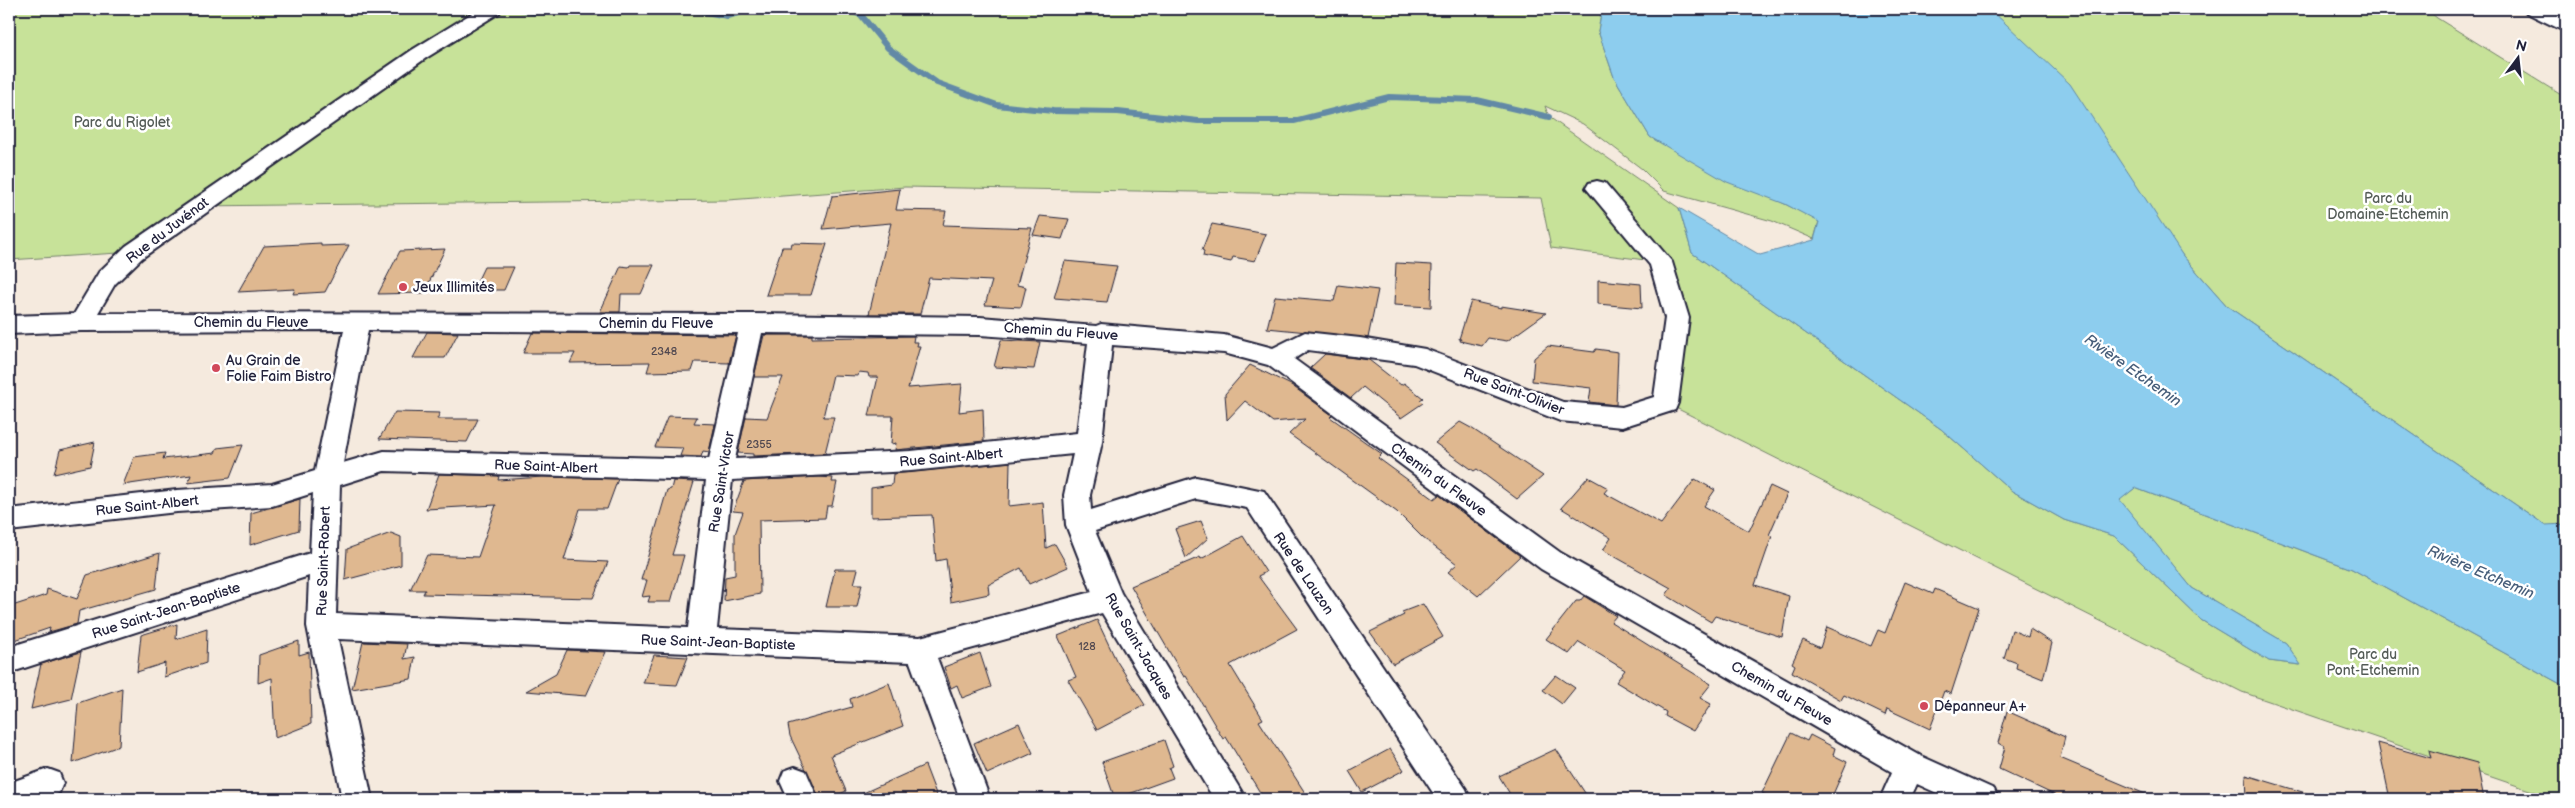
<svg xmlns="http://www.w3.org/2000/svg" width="2575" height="808" viewBox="0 0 2575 808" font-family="'Balsamiq Sans',sans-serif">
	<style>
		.green { fill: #c7e299; stroke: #74826a }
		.water { fill: #8dcdee; stroke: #6289a6 }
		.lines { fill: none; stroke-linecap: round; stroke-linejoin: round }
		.stream { stroke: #6289a6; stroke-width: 6 }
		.building { fill: #dfb890; stroke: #22223b }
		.minor-casing { stroke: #22223b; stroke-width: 4 }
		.minor { fill: #fff; fill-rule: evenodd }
		.poi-dot { fill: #d1495b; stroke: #fff; stroke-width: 2 }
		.labels { text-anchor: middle; stroke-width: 5; stroke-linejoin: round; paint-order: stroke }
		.number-label { font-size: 11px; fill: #514850 }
		.park-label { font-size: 14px; fill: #545c57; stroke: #fff }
		.street-label { font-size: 14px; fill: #22223b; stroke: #fff }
		.poi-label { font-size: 14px; fill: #22223b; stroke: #fff; text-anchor: start }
		.water-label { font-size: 15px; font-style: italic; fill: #475e7a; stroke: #fff }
	</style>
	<rect width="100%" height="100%" fill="#f5eade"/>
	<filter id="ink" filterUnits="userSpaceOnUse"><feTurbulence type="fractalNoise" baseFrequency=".02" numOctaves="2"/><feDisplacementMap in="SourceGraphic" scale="10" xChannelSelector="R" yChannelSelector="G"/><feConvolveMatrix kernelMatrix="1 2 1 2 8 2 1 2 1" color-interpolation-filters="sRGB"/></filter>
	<g filter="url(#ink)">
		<g class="green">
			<polygon points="9,9 1602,9 1598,31 1614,77 1650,137 1819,221 1814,239 1772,221 1664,191 1642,169 1583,124 1545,106 1549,117 1679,208 1692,253 1941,429 2012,491 2064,520 2114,536 2201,620 2269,661 2300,665 2286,643 2192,588 2119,500 2135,488 2352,569 2566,687 2566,799 2556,799 2242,692 1666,403 1677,318 1661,262 1551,248 1541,198 905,187 728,200 198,206 134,252 9,260"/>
			<polygon points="1990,9 2426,9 2437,18 2566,98 2566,532 2545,525 2227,306 2183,256"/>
		</g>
		<polygon class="water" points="1602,9 1990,9 2070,84 2183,256 2227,306 2545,525 2566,524 2566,687 2352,569 2135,488 2120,500 2192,588 2286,643 2301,665 2269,661 2201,620 2114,536 2064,520 2012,491 1941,429 1692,253 1679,208 1760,255 1814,240 1819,222 1785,204 1727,182 1650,137 1614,77 1598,31"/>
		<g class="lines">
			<g class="stream">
				<polyline points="520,9 533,12 609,9"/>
				<polyline points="691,9 727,16 753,9"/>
				<polyline points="844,9 861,15 888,48 937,83 997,105 1053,111 1118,112 1198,121 1294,121 1389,97 1477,100 1549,117"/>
			</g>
		</g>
		<g class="building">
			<polygon points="900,189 896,210 946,211 943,225 1032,228 1017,285 1026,287 1021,307 985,305 992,281 929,278 920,314 869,314 891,223 823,229 832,196"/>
			<polygon points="1040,216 1069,219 1062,239 1033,235"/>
			<polygon points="1212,224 1266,234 1255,261 1233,257 1231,262 1203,256 1204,251 1202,250"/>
			<polygon points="321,243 321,246 349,245 325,292 293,294 295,289 238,292 264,246"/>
			<polygon points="792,243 827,244 811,295 766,295 782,247 791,247"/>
			<polygon points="445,249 424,293 378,294 400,251"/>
			<polygon points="1065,261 1117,266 1107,302 1054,298"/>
			<polygon points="1396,263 1432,265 1431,307 1394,305"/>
			<polygon points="630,265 654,265 641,294 621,294 620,312 600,312 621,266 629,267"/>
			<polygon points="484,267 514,267 504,290 473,290"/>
			<polygon points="1598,280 1641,284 1642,308 1598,304"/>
			<polygon points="1338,285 1378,290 1368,338 1267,328 1275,296 1334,301"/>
			<polygon points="1471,301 1501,308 1501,306 1546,313 1507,341 1488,338 1482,346 1460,341 1461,339 1459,339"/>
			<polygon points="427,332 458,333 445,358 413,358"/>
			<polygon points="532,333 736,335 729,363 695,362 692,371 647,372 650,362 570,363 575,353 523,353"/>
			<polygon points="764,335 812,335 812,338 914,336 913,342 918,342 917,346 920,346 908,388 962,384 959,412 983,409 984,441 895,450 896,443 891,444 893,416 869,416 878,377 869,377 868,373 859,372 858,376 833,375 823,417 834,417 825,453 753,456 753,454 738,453 746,417 767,418 783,377 754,377"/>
			<polygon points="1001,340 1040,342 1034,369 994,367"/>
			<polygon points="1548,346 1594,352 1596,349 1618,352 1616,405 1589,402 1591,388 1532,381 1534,358"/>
			<polygon points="1325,354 1369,360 1401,385 1404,383 1423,398 1420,400 1423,403 1401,418 1363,387 1351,398 1310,368"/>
			<polygon points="1250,365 1291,385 1332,415 1330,417 1382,454 1378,458 1434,499 1439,495 1520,556 1478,596 1448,572 1457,564 1423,538 1397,512 1289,434 1305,419 1273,422 1245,401 1227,420 1225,394"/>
			<polygon points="395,412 440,413 437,419 478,419 467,442 379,439"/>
			<polygon points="668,416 697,417 694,423 715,424 709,452 703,451 701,457 680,456 683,448 655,447"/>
			<polygon points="1460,422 1471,428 1543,476 1517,499 1477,469 1474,471 1435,443"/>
			<polygon points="95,442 90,466 54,474 60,450"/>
			<polygon points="243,445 230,478 188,483 191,475 123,485 134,457 165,453 163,459 215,453 217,448"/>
			<polygon points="1010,462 1009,506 1043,502 1046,548 1055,544 1068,567 1029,584 1021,568 988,585 989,594 951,602 946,559 936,561 932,515 871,517 871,488 892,485 893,474"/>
			<polygon points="439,474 499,476 498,480 543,477 618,479 607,509 580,509 564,560 608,562 593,598 423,594 425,590 410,590 427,555 478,557 496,505 426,509"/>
			<polygon points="819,477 833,478 832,482 837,482 832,506 827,506 825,518 759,520 760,594 724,601 725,577 735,575 735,534 743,512 733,511 744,481"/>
			<polygon points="1588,477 1608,488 1604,493 1661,524 1695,479 1715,490 1704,506 1749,531 1770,486 1787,494 1769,535 1772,536 1755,585 1789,596 1782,637 1715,616 1711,622 1666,595 1671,588 1603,550 1611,538 1561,508"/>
			<polygon points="673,481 694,482 672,555 684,555 671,602 648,602 650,596 642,597 647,580 641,580 667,490 671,489"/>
			<polygon points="300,499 299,530 250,545 251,513"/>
			<polygon points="1201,521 1208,538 1186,558 1175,529"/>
			<polygon points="391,533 401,537 401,565 345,580 347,549"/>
			<polygon points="1243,536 1266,572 1258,576 1297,629 1230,665 1263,719 1259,721 1309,799 1264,799 1226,737 1223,739 1186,676 1184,677 1131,586 1200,557 1201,559"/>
			<polygon points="160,553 156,589 79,611 77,624 49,632 50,628 9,642 9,607 46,595 47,589 77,599 87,575"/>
			<polygon points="835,569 858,569 854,584 862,584 857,607 826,607"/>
			<polygon points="1905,582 1933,594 1935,589 1979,608 1951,694 1944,691 1930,729 1887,709 1885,715 1844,695 1841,700 1792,672 1795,665 1792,663 1803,640 1820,648 1827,627 1871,646 1878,630 1885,633"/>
			<polygon points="1584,596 1616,616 1611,622 1711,684 1700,698 1711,704 1693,731 1665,716 1666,712 1616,682 1625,670 1579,642 1569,654 1546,639 1576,601 1580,601"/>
			<polygon points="1423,604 1443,637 1393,664 1370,632 1404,615 1402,612"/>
			<polygon points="1097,620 1116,660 1145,705 1097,730 1068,680 1076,677 1058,636"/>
			<polygon points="177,624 176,639 207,629 206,663 164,677 165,663 137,672 141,635"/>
			<polygon points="2030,629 2052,643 2043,679 2016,668 2017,663 2004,658 2012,630 2028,637"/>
			<polygon points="299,641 299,655 309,652 311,724 275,738 272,678 258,683 259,655"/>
			<polygon points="363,642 407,644 404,659 415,657 411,679 352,689"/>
			<polygon points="567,650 606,652 586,696 526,691 556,674"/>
			<polygon points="81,652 71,699 31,709 41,664"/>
			<polygon points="980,653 991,687 962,698 957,685 951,688 944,667"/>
			<polygon points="654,655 688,657 677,685 643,683"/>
			<polygon points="1556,675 1575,688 1562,704 1543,690"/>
			<polygon points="889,683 903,726 831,755 846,791 830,799 820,799 790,736 788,725 852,707 850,699"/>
			<polygon points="122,688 119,746 73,763 78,703"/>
			<polygon points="2007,711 2065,737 2060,758 2157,799 2063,799 1999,769 2005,747 1998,743"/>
			<polygon points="1019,723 1033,753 987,774 974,743"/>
			<polygon points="1791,733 1807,741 1810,735 1835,748 1833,755 1847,762 1831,799 1774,799 1762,793"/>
			<polygon points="1164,740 1173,766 1169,768 1173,778 1115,799 1102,762"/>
			<polygon points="2378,743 2431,758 2429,750 2477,763 2484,799 2390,799"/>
			<polygon points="1390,749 1404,770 1362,792 1349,771"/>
			<polygon points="1556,749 1589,799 1513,799 1499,776"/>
			<polygon points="925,765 938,799 850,799"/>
			<polygon points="2246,775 2309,794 2309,799 2247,799"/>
		</g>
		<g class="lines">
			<defs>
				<g id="minor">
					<path d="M479 9H502L499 13 426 58 142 258 115 284 98 313 752 314 980 317 1096 326 1101 324 1224 335 1273 348 1305 332 1360 338 1425 349 1563 402 1622 407 1654 397 1665 318 1650 265 1586 188 1589 183 1597 181 1605 183 1672 262 1689 318 1678 403 1675 410 1622 427 1560 421 1414 364 1308 350 1294 359 1561 553 1921 756 1994 789 1998 799H1950L1917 784 1910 799H1880L1892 772 1541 569 1268 365 1224 353 1112 345 1102 442 1090 495 1091 510 1196 477 1264 491 1466 789 1470 799H1437L1247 508 1196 499 1095 531 1121 593 1246 799H1214L1102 613 937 658 990 799H960L910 662 338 639 372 799H342L307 626 309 576 9 673V647L310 553 313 493 272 506 177 512 9 531V509L177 490 272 484 315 471 344 330 81 331 9 334V316L74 314 99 272 126 246 412 50ZM368 330 738 333 709 459 384 451 343 463ZM762 333 980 335 1088 343 1077 433 911 451 735 459ZM1073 454 1064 495 1066 525 1092 592 920 637 717 629 732 480 911 471ZM384 471 706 480 688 628 336 614 340 485Z"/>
					<polygon points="2524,9 2548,9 2566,18 2566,32 2527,13"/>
					<polygon points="795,767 806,771 818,799 788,799 780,781 784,771"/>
					<polygon points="48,769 59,773 63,783 59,793 43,799 9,799 9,783"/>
				</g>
			</defs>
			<use href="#minor" class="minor-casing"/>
			<use href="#minor" class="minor"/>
		</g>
	</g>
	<g class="poi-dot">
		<circle cx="403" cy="287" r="5"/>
		<circle cx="216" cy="368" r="5"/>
		<circle cx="1924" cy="706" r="5"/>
	</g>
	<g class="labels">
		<g class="number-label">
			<text x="664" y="355">2348</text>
			<text x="759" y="448">2355</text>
			<text x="1087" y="650">128</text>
		</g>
		<g class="park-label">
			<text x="122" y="127">Parc du Rigolet</text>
			<text x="2388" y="203">Parc du<tspan x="2388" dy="16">Domaine-Etchemin</tspan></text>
			<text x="2373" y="659">Parc du<tspan x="2373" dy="16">Pont-Etchemin</tspan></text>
		</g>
		<g class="street-label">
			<text transform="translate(167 230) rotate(-37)" y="5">Rue du Juvénat</text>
			<text x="251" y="327">Chemin du Fleuve</text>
			<text x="656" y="328">Chemin du Fleuve</text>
			<text transform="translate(1061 331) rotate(4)" y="5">Chemin du Fleuve</text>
			<text transform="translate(1514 391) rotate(21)" y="5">Rue Saint-Olivier</text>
			<text transform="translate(951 457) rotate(-5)" y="5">Rue Saint-Albert</text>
			<text transform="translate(546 466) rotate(2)" y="5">Rue Saint-Albert</text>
			<text transform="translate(1439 479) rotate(36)" y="5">Chemin du Fleuve</text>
			<text transform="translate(721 482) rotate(-81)" y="5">Rue Saint-Victor</text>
			<text transform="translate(147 505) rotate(-6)" y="5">Rue Saint-Albert</text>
			<text transform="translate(323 561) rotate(-88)" y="5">Rue Saint-Robert</text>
			<text transform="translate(1304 573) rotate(56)" y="5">Rue de Lauzon</text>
			<text transform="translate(166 610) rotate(-18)" y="5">Rue Saint-Jean-Baptiste</text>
			<text transform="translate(718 642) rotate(2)" y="5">Rue Saint-Jean-Baptiste</text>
			<text transform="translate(1139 646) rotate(60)" y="5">Rue Saint-Jacques</text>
			<text transform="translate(1782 693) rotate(30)" y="5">Chemin du Fleuve</text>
		</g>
		<g class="poi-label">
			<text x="413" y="292">Jeux Illimités</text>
			<text x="226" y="365">Au Grain de<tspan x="226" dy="16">Folie Faim Bistro</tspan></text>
			<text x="1934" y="711">Dépanneur A+</text>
		</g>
		<g class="water-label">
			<text transform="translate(2133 370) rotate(35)" y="5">Rivière Etchemin</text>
			<text transform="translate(2481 572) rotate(23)" y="5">Rivière Etchemin</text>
		</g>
	</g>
	<rect width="2575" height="808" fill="none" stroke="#fff" stroke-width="30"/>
	<rect x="15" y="15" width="2545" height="778" fill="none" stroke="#22223b" stroke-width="2" filter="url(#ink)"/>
	<g transform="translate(2518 58) rotate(15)" stroke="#ffffff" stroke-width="4" paint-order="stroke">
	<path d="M0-4L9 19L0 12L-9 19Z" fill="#22223b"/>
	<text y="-8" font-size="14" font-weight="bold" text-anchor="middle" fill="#22223b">N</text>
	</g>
</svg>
